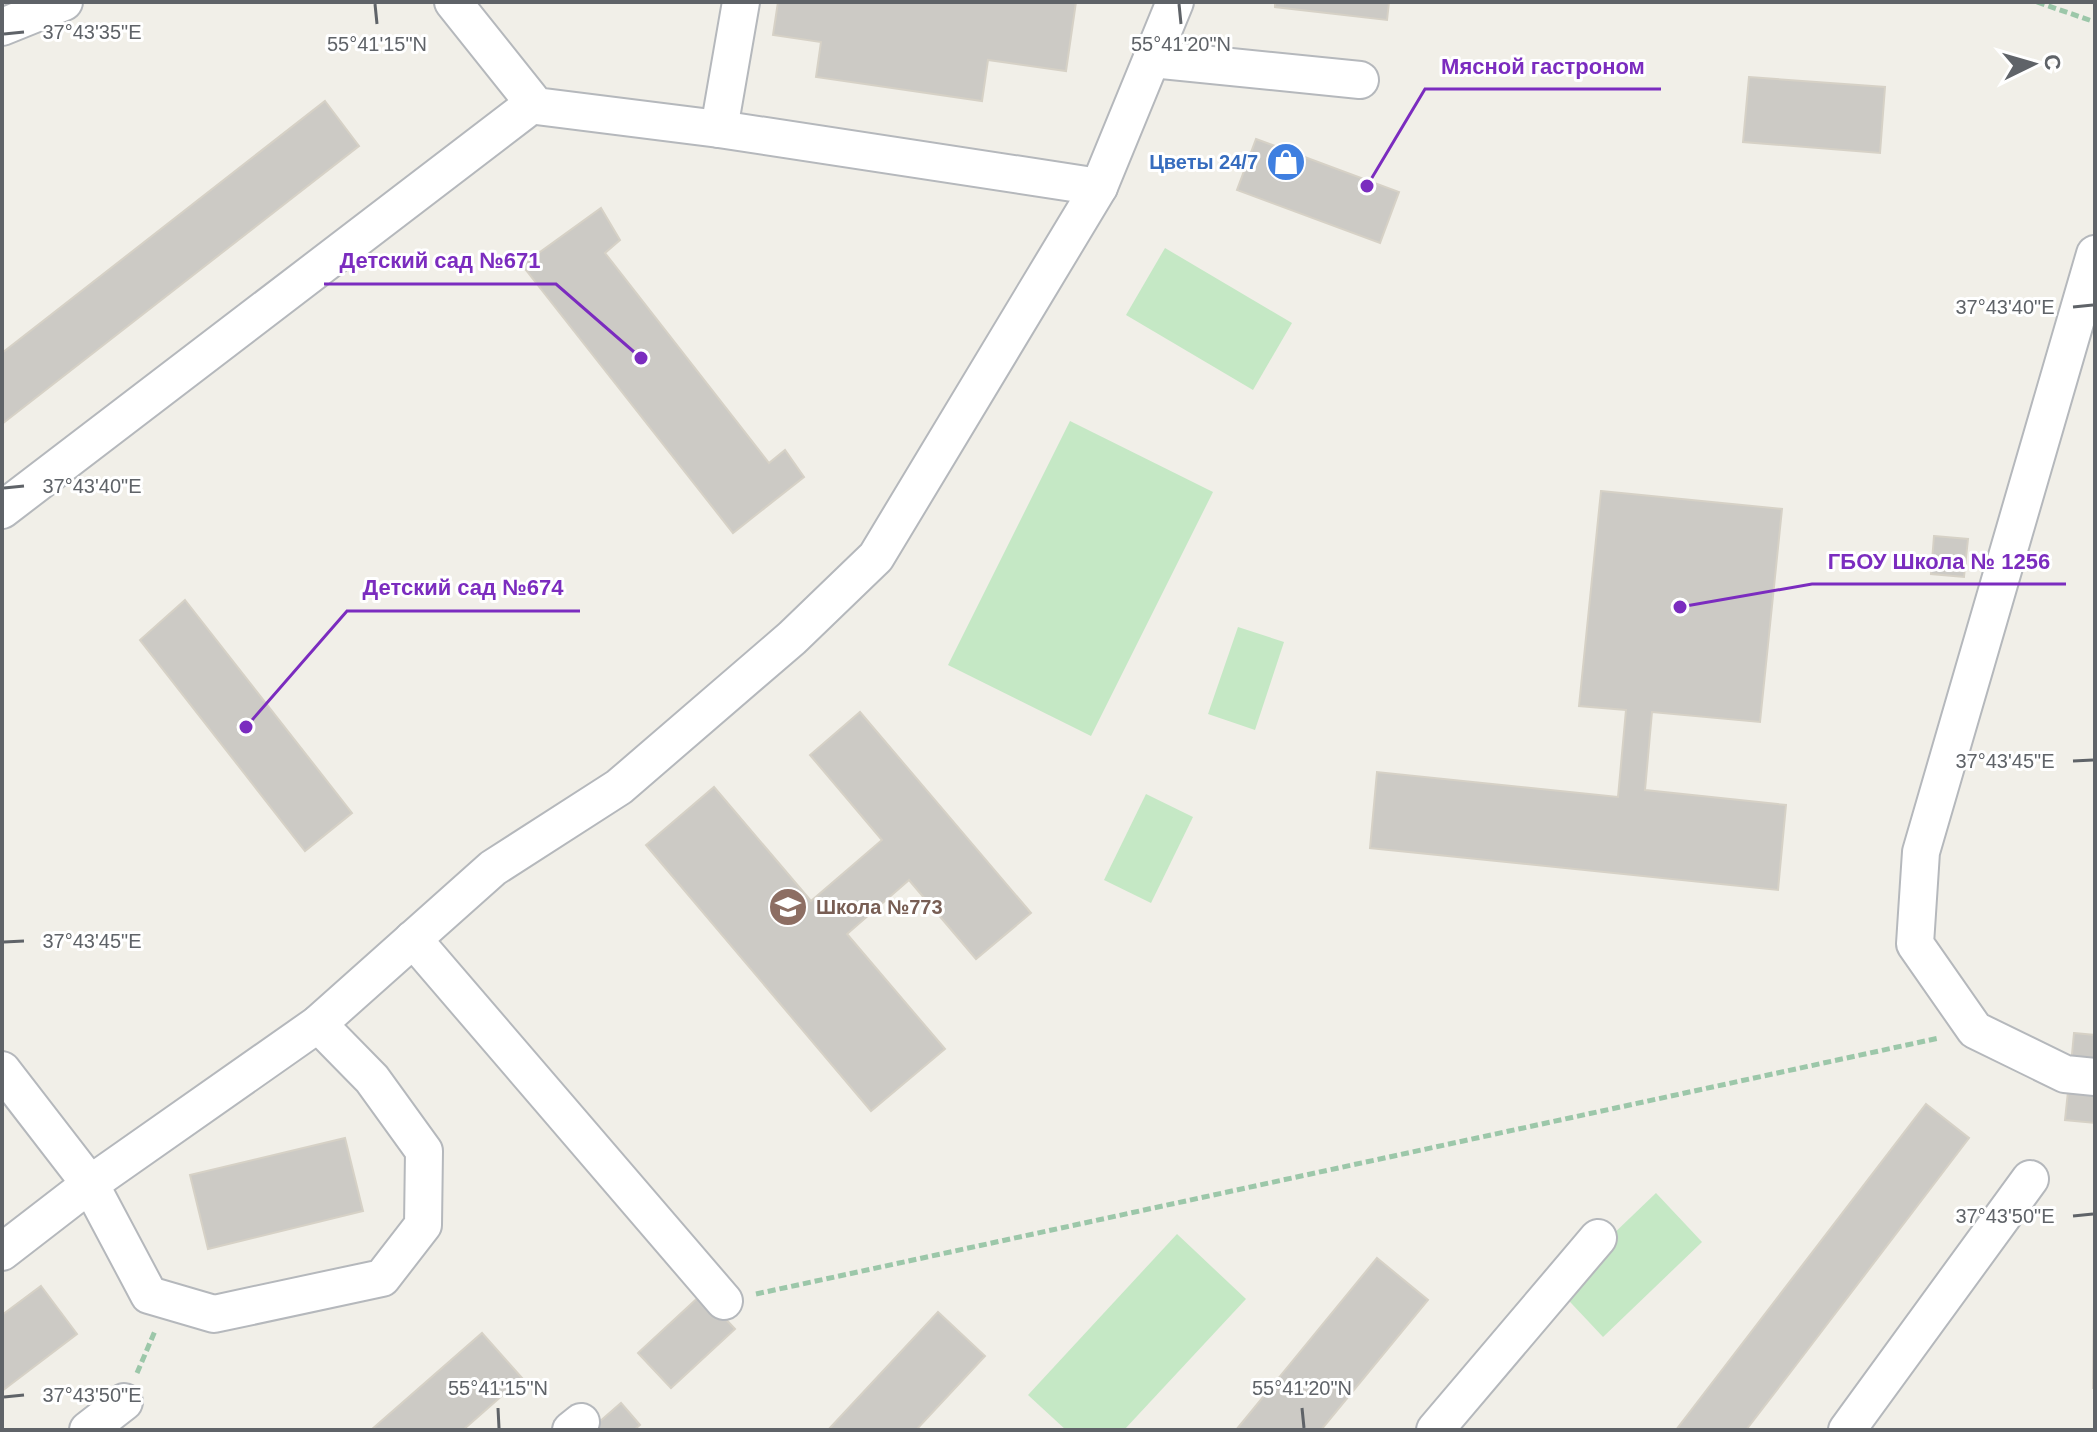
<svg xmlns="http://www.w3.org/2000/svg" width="2097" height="1432" viewBox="0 0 2097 1432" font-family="Helvetica,sans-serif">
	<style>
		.green { fill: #c5e8c5 }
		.building { fill: #cccac5; stroke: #d6d1c6; stroke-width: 2 }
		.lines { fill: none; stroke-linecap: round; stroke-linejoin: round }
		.minor-casing { stroke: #b5b8bc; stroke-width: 40 }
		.path { stroke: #9cc7a9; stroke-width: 5; stroke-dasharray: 8 4; stroke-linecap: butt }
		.minor { stroke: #fff; stroke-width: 36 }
		.ticks { fill: none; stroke: #5f6368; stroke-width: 3 }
		.labels { text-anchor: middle; stroke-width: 6; stroke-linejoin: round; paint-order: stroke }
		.shop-label { font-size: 20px; font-weight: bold; fill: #366cbe; stroke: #fff; text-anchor: end }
		.education-label { font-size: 20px; font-weight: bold; fill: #785e54; stroke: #fff; text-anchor: start }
		.ticks-label { font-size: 20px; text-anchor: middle; fill: #5f6368; stroke: #fff; stroke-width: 6; stroke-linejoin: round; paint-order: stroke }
		.leader { fill: none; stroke: #7b2cbf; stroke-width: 3 }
		.callout-dot { fill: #7b2cbf; stroke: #fff; stroke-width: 3 }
		.callout-label { font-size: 22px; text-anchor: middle; font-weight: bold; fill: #7b2cbf; stroke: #fff; stroke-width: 6; stroke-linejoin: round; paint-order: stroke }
	</style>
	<rect width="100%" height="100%" fill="#f1efe8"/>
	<g class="green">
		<polygon points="1165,248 1292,323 1253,390 1126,315"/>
		<polygon points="1070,421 1213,492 1091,736 948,665"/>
		<polygon points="1238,627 1284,642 1255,730 1208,714"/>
		<polygon points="1146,794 1193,817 1151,903 1104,880"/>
		<polygon points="1656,1193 1702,1242 1603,1337 1557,1288"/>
		<polygon points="1177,1234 1246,1299 1124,1430 1066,1430 1028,1395"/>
	</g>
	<g class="building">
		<polygon points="778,2 1076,2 1066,71 988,60 982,101 816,77 821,42 773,35"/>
		<polygon points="1275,2 1389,2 1387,20 1275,7"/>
		<polygon points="1749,77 1885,87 1880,153 1743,142"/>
		<polygon points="325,101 359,146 2,424 2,353"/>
		<polygon points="1256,139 1399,192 1380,243 1237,190"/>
		<polygon points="601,208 620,240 605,253 769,463 785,450 804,477 733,533 522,265"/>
		<polygon points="1601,491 1782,509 1760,722 1652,712 1645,790 1786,805 1778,890 1370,848 1377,772 1618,797 1626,710 1579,706"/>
		<polygon points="1934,536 1968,539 1964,577 1931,574"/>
		<polygon points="185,600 352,813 305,851 140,640"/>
		<polygon points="860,712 1031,913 976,959 909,880 847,934 945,1049 871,1111 646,845 714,787 811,901 882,840 810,755"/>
		<polygon points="2074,1033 2095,1035 2095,1068 2071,1065"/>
		<polygon points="2069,1082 2095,1084 2095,1123 2065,1120"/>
		<polygon points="1926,1104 1969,1138 1796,1365 1746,1430 1676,1430"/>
		<polygon points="345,1138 363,1211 208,1249 190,1175"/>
		<polygon points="1377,1258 1428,1300 1321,1430 1236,1430"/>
		<polygon points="41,1286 77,1334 2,1391 2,1315"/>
		<polygon points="702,1294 735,1329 671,1388 638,1353"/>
		<polygon points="2094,1302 2095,1302 2095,1388 2093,1388"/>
		<polygon points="938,1312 985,1356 916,1430 828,1430"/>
		<polygon points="482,1333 522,1378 463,1430 371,1430"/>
		<polygon points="621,1403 640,1425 634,1430 590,1430"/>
	</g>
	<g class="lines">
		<defs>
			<g id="minor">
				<polyline points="453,2 536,106 719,129 1099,187"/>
				<polyline points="2,27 64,2"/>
				<polyline points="1152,59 1360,80"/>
				<polyline points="719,129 741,2"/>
				<polyline points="2095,254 1921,852 1915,944 1975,1030 2065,1074 2095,1077"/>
				<polyline points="2,510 529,107 536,106"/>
				<polyline points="413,939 724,1301"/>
				<polyline points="2,1070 90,1184 149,1295 214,1314 382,1278 423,1225 424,1151 372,1079 318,1024"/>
				<polyline points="2,1252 90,1184 318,1024 493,868 619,787 792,638 876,557 1099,187 1175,2"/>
				<polyline points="88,1430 124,1402"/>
				<polyline points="571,1430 581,1422"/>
				<polyline points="1435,1430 1598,1238"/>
				<polyline points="1847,1430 2030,1179"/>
			</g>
		</defs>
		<use href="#minor" class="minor-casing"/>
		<g class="path">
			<polyline points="2037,2 2095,22"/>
			<polyline points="756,1294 1939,1038"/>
			<polyline points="137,1373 155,1331"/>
		</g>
		<use href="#minor" class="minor"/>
	</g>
	<path class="ticks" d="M375 4 377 24M1179 4 1181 24M4 34 24 32M2073 307 2093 305M4 488 24 486M2073 761 2093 760M4 942 24 941M2073 1216 2093 1214M4 1397 24 1395M498 1408 499 1428M1302 1408 1304 1428"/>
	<defs>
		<symbol id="shop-disc" viewBox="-11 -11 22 22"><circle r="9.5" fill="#3f7fe0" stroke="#fff"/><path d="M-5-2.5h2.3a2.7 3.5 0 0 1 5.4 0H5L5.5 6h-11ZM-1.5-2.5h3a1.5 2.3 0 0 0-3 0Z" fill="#fff"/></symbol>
		<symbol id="school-disc" viewBox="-11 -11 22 22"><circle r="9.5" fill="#8d6e63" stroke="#fff"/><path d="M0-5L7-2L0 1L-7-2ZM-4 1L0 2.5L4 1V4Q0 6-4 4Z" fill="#fff"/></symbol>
	</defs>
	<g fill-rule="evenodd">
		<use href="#shop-disc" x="1264" y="140" width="44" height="44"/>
		<use href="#school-disc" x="766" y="885" width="44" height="44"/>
	</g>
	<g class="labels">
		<g class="shop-label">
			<text x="1258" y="169">Цветы 24/7</text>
		</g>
		<g class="education-label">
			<text x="816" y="914">Школа №773</text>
		</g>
	</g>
	<g class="ticks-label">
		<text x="92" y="39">37°43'35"E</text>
		<text x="377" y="51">55°41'15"N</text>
		<text x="1181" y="51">55°41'20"N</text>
		<text x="2005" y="314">37°43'40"E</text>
		<text x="92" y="493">37°43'40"E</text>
		<text x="2005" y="768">37°43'45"E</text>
		<text x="92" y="948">37°43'45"E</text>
		<text x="2005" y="1223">37°43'50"E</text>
		<text x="498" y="1395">55°41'15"N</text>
		<text x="1302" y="1395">55°41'20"N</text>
		<text x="92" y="1402">37°43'50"E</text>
	</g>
	<path class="leader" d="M1367 186L1425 89H1661M641 358L556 284H324M1680 607L1812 584H2066M246 727L347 611H580"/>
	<g class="callout-dot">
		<circle cx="1367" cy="186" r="8"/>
		<circle cx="641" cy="358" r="8"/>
		<circle cx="1680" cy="607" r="8"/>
		<circle cx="246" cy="727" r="8"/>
	</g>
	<g class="callout-label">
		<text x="1543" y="74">Мясной гастроном</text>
		<text x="440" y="268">Детский сад №671</text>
		<text x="1939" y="569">ГБОУ Школа № 1256</text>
		<text x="463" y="595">Детский сад №674</text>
	</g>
	<rect width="2097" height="1432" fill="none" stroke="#5f6368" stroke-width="8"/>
	<g transform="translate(2033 64) rotate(85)" stroke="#ffffff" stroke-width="6" paint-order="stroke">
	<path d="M0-6L14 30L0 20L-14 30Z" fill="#5f6368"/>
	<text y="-12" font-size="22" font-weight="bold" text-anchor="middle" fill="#5f6368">С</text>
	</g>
</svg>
